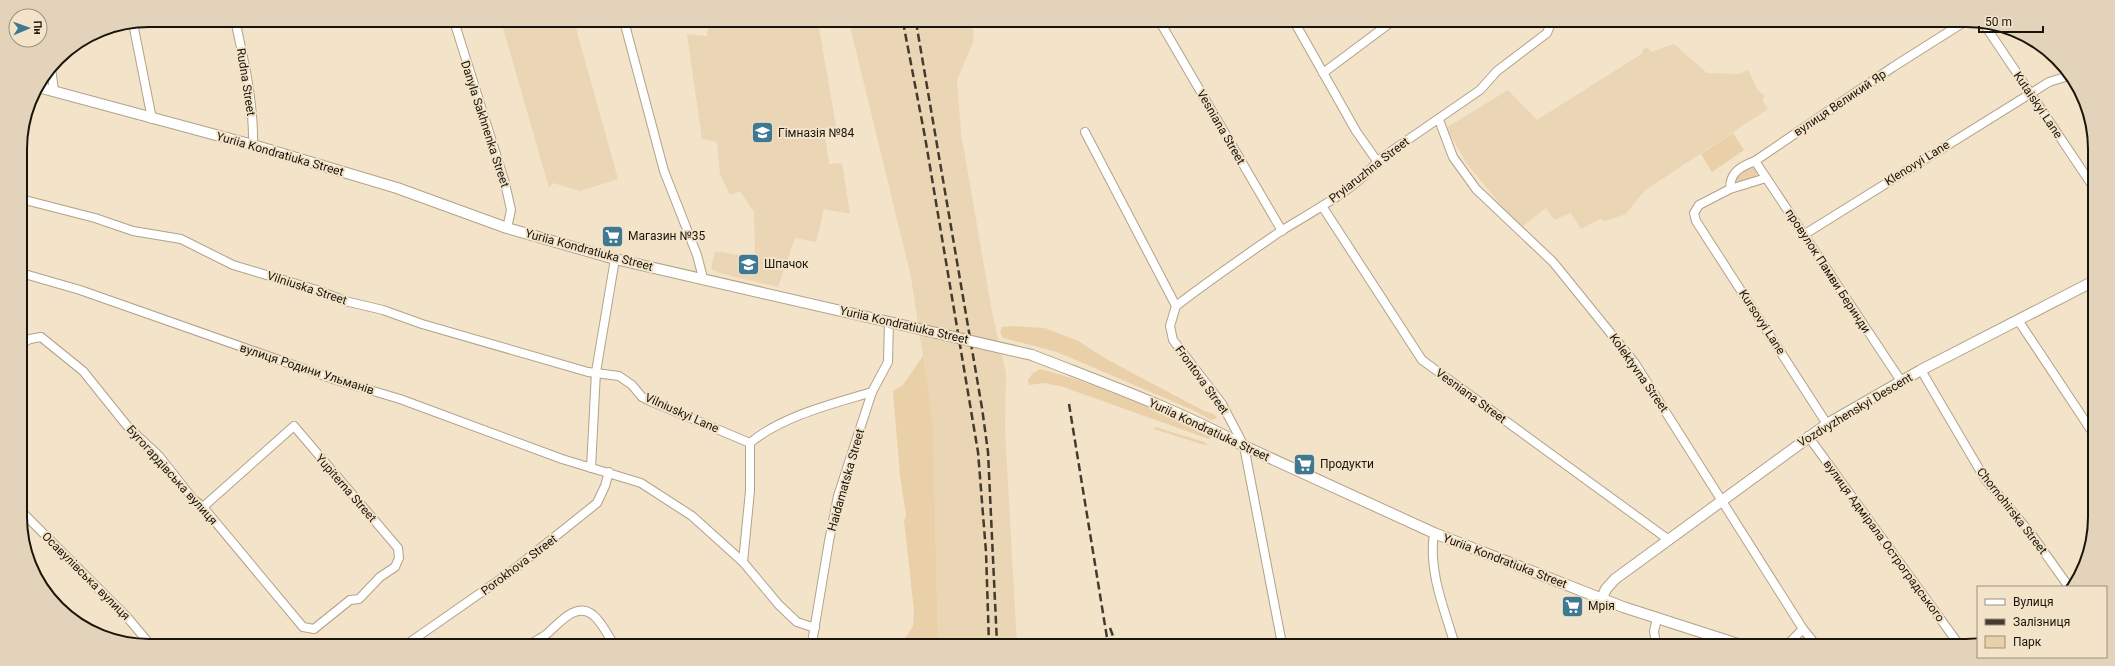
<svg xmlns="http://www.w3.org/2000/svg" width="2115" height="666" viewBox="0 0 2115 666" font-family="Roboto,sans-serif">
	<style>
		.built { fill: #ead5b5 }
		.green { fill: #ead0a9 }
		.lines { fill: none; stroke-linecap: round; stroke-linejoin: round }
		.minor-casing { stroke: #b2a289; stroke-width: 10 }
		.tertiary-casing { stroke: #b2a289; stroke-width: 12 }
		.minor { stroke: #fff; stroke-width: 8 }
		.tertiary { stroke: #fff; stroke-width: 10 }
		.rail { stroke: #423b2e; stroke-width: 2.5; stroke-dasharray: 8 4; stroke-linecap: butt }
		.tertiary-bridge-casing { stroke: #b2a289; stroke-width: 12; stroke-linecap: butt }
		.tertiary-bridge { stroke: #fff; stroke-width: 10 }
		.labels { text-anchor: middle; stroke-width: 4; stroke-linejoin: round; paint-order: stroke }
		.street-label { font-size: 12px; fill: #1a150b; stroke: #f3e3c9 }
		.poi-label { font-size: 12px; fill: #1a150b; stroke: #f3e3c9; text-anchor: start }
		.rim { fill: none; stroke: #1a150b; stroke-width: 2 }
	</style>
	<rect width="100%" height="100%" fill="#f3e3c9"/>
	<g class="built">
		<polygon points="501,21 574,21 618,179 580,191 553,183 549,188"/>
		<polygon points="709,21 818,22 836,126 824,128 829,164 842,163 850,214 824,209 816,242 795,238 778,287 719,273 711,269 715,251 755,258 754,212 740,191 730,195 720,174 717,142 702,139 687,34 707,36"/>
		<polygon points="849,22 972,22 974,40 957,80 961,133 992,312 1006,373 1005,430 1017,644 938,643 933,422 911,277"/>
		<polygon points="1674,44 1707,73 1739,74 1748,70 1758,91 1764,94 1763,101 1768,109 1644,191 1626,214 1605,221 1600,219 1581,229 1571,213 1554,220 1546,208 1523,226 1505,210 1468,165 1446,128 1508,90 1537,120 1643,53 1642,50 1647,47 1651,52"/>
	</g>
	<g class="green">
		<polygon points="1733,133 1744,150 1712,172 1701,154"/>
		<polygon points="1750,166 1757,170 1757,177 1735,186 1731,180 1734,176"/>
		<polygon points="1012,326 1045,328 1078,341 1108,360 1204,411 1214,414 1217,418 1211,420 1195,411 1057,352 1003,338 1000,333 1002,327"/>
		<polygon points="923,356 933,422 938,643 905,643 905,639 913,626 914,611 904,521 906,515 900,476 893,391 903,385"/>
		<path d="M1040 369C1099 384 1156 411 1212 435V438L1209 439 1063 387 1044 383 1029 385 1028 380 1032 374Z"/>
		<polygon points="1155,427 1204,442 1208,446 1154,429"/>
	</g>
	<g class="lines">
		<defs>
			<g id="minor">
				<path d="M235 20C244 61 254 103 253 145"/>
				<polyline points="454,21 505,183 511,210 507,228"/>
				<polyline points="624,21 664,171 697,255 703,278"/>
				<polyline points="1160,22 1282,231"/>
				<polyline points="133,23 152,119"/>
				<polyline points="1295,23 1356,131 1377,161"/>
				<polyline points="1984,24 2092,185"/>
				<polyline points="51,68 54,91"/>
				<polyline points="1323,73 1390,23"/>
				<polyline points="1439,120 1453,157 1476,189 1553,262 1634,362 1803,629 1816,645"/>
				<polyline points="1085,132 1176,306 1170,326 1173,340 1222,404 1244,446 1282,644"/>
				<polyline points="1755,161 1901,381"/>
				<polyline points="1730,189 1766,178"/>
				<path d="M21 199 95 218 133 231 181 239 233 265 320 291 345 301 383 310 422 324 588 372 619 376 632 385 642 397 650 401 750 443C782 416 832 404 872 392"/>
				<polyline points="1322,206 1422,360 1669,540"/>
				<polyline points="1805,234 2049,82 2068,76"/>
				<polyline points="21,273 80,290 336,380 400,399 562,459 641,483 692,516 743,562 779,605 797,622 815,628"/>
				<path d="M1176 306C1210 280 1246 255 1281 231 1308 214 1360 187 1377 161L1480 90 1497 71 1547 33 1551 23"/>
				<polyline points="2018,320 2091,430"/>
				<polyline points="21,344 30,339 41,337 83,371 128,427 159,456 193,499 203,507 303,627 314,629 350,600 359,599 380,577 395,567 399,558 398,548 294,426 203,507"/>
				<polyline points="1921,370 1985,479 2032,535 2069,587"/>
				<path d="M1827 424 1696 221 1694 213 1699 205 1730 189C1730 172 1740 167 1755 161L1893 67 1961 24"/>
				<polyline points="1808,436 1960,646"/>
				<polyline points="591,468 596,372 615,259"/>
				<polyline points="22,512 127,617 148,642"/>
				<path d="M1434 533C1428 571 1444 608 1455 645"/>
				<polyline points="743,562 750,491 750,443"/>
				<polyline points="410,642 512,571 597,503 605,486 609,472"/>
				<path d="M534 642C539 639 545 636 549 632 561 621 577 602 593 615 601 621 607 634 613 643"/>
				<polyline points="812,643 829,541 838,496 872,392 888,362 889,322"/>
				<polyline points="1656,645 1654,631 1657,619"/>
				<polyline points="1787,645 1803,629"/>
			</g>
			<g id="tertiary">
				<polyline points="38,87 253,145 397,188 507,228 615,259 889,322"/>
				<path d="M1032 355C1103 383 1177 409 1244 446L1434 533 1623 607 1741 645"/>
				<polyline points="1602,598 1606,589 1615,579 1827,424 1921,370 2092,282"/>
			</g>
		</defs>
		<use href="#minor" class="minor-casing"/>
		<use href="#tertiary" class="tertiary-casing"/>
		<use href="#minor" class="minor"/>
		<use href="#tertiary" class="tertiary"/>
		<g class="rail">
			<polyline points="903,22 925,137 978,452 986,552 989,644"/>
			<polyline points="916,22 982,408 988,452 997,644"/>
			<polyline points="1069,404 1108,644"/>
			<polyline points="1110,628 1116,644"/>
		</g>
		<defs>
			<polyline id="tertiary-bridge" points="889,322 1032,355"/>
		</defs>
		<use href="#tertiary-bridge" class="tertiary-bridge-casing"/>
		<use href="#tertiary-bridge" class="tertiary-bridge"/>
	</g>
	<defs>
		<symbol id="school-square" viewBox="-11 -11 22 22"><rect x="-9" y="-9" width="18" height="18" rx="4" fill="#3f7891" stroke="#f3e3c9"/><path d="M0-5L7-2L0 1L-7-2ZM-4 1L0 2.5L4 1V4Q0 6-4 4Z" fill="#fff"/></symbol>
		<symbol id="supermarket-square" viewBox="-11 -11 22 22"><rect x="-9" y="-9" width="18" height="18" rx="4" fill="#3f7891" stroke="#f3e3c9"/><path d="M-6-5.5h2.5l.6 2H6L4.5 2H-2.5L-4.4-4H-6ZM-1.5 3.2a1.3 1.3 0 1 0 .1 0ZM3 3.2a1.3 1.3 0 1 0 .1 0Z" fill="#fff"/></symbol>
	</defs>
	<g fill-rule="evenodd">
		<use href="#school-square" x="750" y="120" width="25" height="25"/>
		<use href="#supermarket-square" x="600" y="224" width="25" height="25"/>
		<use href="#school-square" x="736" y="252" width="25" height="25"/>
		<use href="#supermarket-square" x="1292" y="452" width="25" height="25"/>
		<use href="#supermarket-square" x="1560" y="594" width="25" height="25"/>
	</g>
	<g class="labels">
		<g class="street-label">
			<text transform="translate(246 82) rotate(81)" y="4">Rudna Street</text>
			<text transform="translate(1840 103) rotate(-34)" y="4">вулиця Великий Яр</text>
			<text transform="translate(2038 105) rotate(56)" y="4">Kutaiskyi Lane</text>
			<text transform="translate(485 124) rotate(72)" y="4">Danyla Sakhnenka Street</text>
			<text transform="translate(1221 127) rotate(60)" y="4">Vesniana Street</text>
			<text transform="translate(280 154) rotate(16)" y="4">Yuriia Kondratiuka Street</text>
			<text transform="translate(1917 163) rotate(-32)" y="4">Klenovyi Lane</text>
			<text transform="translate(1369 170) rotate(-38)" y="4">Pryiaruzhna Street</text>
			<text transform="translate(589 250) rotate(15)" y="4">Yuriia Kondratiuka Street</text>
			<text transform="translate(1828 271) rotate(57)" y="4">провулок Памви Беринди</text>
			<text transform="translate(307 288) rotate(18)" y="4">Vilniuska Street</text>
			<text transform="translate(1762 322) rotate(57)" y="4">Kursovyi Lane</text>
			<text transform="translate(904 325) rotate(13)" y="4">Yuriia Kondratiuka Street</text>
			<text transform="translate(307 369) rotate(18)" y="4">вулиця Родини Ульманів</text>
			<text transform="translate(1639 373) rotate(55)" y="4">Kolektyvna Street</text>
			<text transform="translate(1202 380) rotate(54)" y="4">Frontova Street</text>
			<text transform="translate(1471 396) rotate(36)" y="4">Vesniana Street</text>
			<text transform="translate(1855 410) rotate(-31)" y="4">Vozdvyzhenskyi Descent</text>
			<text transform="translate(682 413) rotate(24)" y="4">Vilniuskyi Lane</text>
			<text transform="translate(1209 430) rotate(25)" y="4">Yuriia Kondratiuka Street</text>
			<text transform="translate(172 475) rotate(48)" y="4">Бугогардівська вулиця</text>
			<text transform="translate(846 480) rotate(-74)" y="4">Haidamatska Street</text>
			<text transform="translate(346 488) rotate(49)" y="4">Yupiterna Street</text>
			<text transform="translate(2012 511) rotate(52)" y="4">Chornohirska Street</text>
			<text transform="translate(1884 541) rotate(54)" y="4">вулиця Адмірала Остроградського</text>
			<text transform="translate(1505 561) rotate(21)" y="4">Yuriia Kondratiuka Street</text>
			<text transform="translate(519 565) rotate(-37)" y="4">Porokhova Street</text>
			<text transform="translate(86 576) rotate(45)" y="4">Осавулівська вулиця</text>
		</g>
		<g class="poi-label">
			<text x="778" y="137">Гімназія №84</text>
			<text x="628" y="240">Магазин №35</text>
			<text x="764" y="268">Шпачок</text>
			<text x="1320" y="468">Продукти</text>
			<text x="1588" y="610">Мрія</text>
		</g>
	</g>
	<path d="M0 0H2115V666H0ZM149 27H1966A122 122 0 0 1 2088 149V517A122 122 0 0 1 1966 639H149A122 122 0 0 1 27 517V149A122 122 0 0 1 149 27Z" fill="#e2d3ba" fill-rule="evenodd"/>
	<path class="rim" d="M149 27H1966A122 122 0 0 1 2088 149V517A122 122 0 0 1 1966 639H149A122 122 0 0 1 27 517V149A122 122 0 0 1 149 27Z"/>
	<rect x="1977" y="586" width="130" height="72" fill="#f3e3c9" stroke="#9c917d"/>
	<rect x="1985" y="599" width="20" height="6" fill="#ffffff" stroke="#9c917d"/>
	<text x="2013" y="606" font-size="12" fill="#1a150b">Вулиця</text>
	<rect x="1985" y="619" width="20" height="6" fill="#423b2e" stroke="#9c917d"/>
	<text x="2013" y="626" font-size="12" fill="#1a150b">Залізниця</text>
	<rect x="1985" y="636" width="20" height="12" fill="#ead0a9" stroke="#9c917d"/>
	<text x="2013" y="646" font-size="12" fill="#1a150b">Парк</text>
	<g transform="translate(28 28) rotate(88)"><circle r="19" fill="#f3e3c9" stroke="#9c917d"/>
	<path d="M0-3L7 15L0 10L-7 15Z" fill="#3f7891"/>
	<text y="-6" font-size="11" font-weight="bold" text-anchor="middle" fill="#1a150b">Пн</text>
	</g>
	<path d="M1979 26v6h64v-6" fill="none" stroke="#1a150b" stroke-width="2"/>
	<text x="1985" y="26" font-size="12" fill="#1a150b" stroke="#f3e3c9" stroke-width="3" paint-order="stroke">50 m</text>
</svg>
